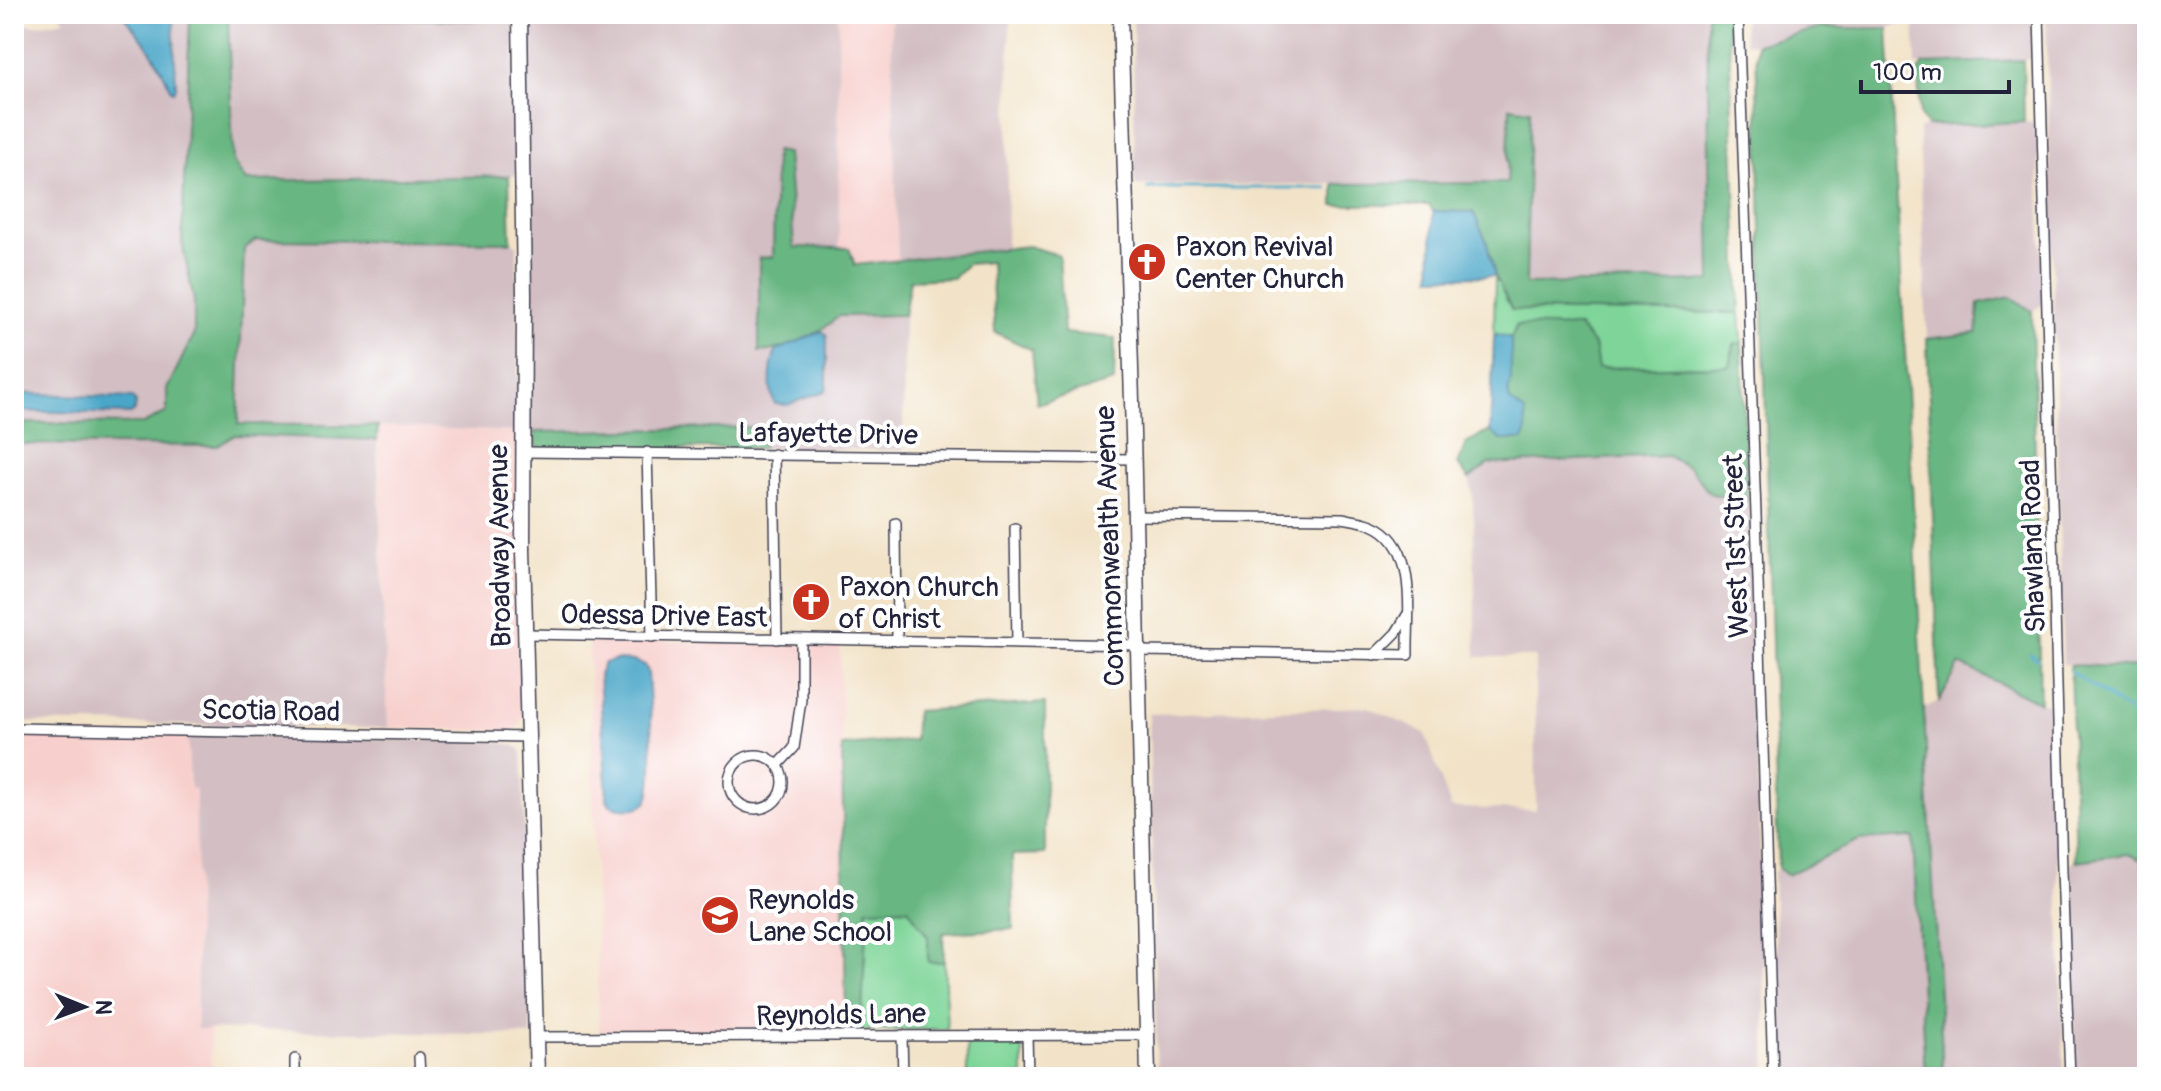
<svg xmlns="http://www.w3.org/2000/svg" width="2161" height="1091" viewBox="0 0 2161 1091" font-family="Pangolin,sans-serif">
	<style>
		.built { fill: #f7d0cd; fill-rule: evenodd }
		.industrial { fill: #d2bec3 }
		.green { fill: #7fd599; stroke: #507c6a; stroke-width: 2 }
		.forest { fill: #67b681; stroke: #446c5e; stroke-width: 2 }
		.water { fill: #4aa6c8; stroke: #366482; stroke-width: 2 }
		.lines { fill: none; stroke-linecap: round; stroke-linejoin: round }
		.stream { stroke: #4aa6c8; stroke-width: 3 }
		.street-casing { stroke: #413f50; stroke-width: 12 }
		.secondary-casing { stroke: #413f50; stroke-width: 17 }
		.street { stroke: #fff; stroke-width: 9 }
		.secondary { stroke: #fff; stroke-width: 14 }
		.labels { text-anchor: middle; stroke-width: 8; stroke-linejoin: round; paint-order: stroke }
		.poi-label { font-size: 28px; fill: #22223b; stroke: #fff; text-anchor: start }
		.street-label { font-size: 28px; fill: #22223b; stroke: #fff }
	</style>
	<rect width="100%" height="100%" fill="#fff"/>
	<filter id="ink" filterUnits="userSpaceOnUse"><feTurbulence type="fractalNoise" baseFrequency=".0125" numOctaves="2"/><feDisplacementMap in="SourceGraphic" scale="16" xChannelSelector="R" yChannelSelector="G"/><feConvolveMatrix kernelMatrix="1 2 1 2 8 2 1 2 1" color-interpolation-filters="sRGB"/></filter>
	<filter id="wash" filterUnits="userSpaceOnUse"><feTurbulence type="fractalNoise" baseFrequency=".006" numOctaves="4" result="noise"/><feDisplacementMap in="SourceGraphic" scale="32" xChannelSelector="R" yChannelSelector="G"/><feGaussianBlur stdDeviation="1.8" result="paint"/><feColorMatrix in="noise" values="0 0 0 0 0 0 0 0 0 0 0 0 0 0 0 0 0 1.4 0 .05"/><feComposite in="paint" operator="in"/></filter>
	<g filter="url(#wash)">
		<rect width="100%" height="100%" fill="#f2e3c8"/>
		<g class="built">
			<polygon points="838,14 891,14 898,260 854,265 849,248 839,247"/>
			<polygon points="378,426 518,432 523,716 519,726 514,731 388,728"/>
			<path d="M589 640 840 644 847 1031 599 1032ZM648 672 652 775 649 799H607L599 675Z"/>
			<polygon points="14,733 188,735 190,788 196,788 197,1029 210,1029 211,1077 14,1077"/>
		</g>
		<g class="industrial">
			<polygon points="60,14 121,14 136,30 161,66 171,90 173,91 176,87 174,14 190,14 182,242 194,300 194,334 167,388 167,412 144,424 14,423 14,411 131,414 136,402 132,398 14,393 14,23 36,25 65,20"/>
			<polygon points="478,14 514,14 516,175 246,181 233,163 228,16 478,20"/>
			<polygon points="525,14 838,14 839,247 794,247 787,154 773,257 759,259 760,352 776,351 772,359 788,405 825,391 827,387 827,335 822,331 839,316 904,315 903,450 763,448 759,427 527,433"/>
			<polygon points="891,14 1010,14 1006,249 898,260"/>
			<polygon points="1133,14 1707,14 1712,281 1526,284 1529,110 1510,108 1507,183 1135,185"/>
			<polygon points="1743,14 1901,14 1901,24 1888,28 1821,28 1756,44 1745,43"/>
			<polygon points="1914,14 2032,14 2035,58 2023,60 1916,65"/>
			<polygon points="2046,14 2147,14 2147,668 2063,664"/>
			<polygon points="2024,122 2037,123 2043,304 2032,311 2010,297 1977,333 1927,339 1919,130 1927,126"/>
			<polygon points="256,240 511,242 517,244 518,432 378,426 238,424 244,249"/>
			<polygon points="235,435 377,440 388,728 14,722 14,444 216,446"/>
			<polygon points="1668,456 1690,468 1709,493 1742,502 1747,499 1750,500 1767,1077 1157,1077 1149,714 1368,707 1425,733 1451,808 1536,810 1535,657 1476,657 1473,496 1469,479 1488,464"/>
			<polygon points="1960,663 2040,703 2053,704 2064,1077 1945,1077 1943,1072 1924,708 1939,701"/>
			<polygon points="188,735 495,742 514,745 520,749 522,755 531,1035 197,1029 196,789 190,788"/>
			<polygon points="1913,837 1925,1077 1781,1077 1773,873 1778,868 1787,875 1859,840"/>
			<polygon points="2129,854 2147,863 2147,1077 2076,1077 2070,863"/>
		</g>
		<g class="green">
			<polygon points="1495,276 1512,310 1740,313 1742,343 1734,344 1729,366 1597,368 1594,345 1517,325 1511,338 1497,334 1494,337"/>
			<polygon points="908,908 928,937 928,962 944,962 947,1029 847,1031 846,1022 862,1011 867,909"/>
			<polygon points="967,1039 1016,1039 1023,1050 1023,1077 967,1077"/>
		</g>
		<g class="forest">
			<polygon points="190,14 478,14 478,20 228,16 233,162 246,181 509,176 511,242 256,240 244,249 238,424 378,426 377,440 235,435 217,446 14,444 14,423 143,424 167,412 167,389 194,334 194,300 182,242"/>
			<polygon points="1707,14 1728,14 1740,313 1512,310 1495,276 1486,240 1473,212 1433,211 1429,205 1334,205 1334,184 1507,183 1510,107 1530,110 1526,284 1711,281"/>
			<polygon points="1821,28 1888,28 1943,1072 1945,1077 1925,1077 1913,837 1859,840 1787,875 1778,868 1756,44"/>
			<polygon points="2023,60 2024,122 1927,126 1920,115 1918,73 1924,64"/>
			<path d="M775 151 787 153 794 247 849 248 855 265 1028 246 1059 255 1064 333 1115 338 1114 382 1037 404 1032 350 995 332 991 262 967 264 953 278 910 280 904 315 839 316C817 336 788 350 759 352V258L773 257Z"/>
			<polygon points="2011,297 2032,311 2040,703 1960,664 1939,701 1927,339 1977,333 1979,304"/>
			<polygon points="1517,325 1579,327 1594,345 1598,368 1729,366 1735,343 1742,343 1747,499 1743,503 1709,493 1690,468 1668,456 1488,464 1469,479 1458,464 1466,443 1490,431 1501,440 1510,400 1508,393 1511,380 1511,338"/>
			<polygon points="759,427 763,448 541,449 535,446 534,432"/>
			<polygon points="2070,665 2147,668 2147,863 2129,854 2076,861"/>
			<polygon points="1045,703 1045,854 1012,855 1013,929 943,933 944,962 928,962 928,937 908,908 867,909 862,1011 846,1022 842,746 914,740 916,711"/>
		</g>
		<g class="water">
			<path d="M121 14H173L176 87 174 91 171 90C159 60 143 38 121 14Z"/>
			<polygon points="1433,211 1473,212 1486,240 1495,276 1431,277"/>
			<path d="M822 331 827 335V387L825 391 787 405 775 404C768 391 770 364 776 351Z"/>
			<polygon points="1497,334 1511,338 1511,380 1508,393 1510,401 1525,412 1526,433 1523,440 1501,440 1490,431 1494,337"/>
			<polygon points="14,393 132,398 136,402 135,410 131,414 14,411"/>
			<path d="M616 660 635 661 645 665 648 672C649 694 658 790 646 803 638 811 620 809 610 805L607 799 599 675 604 663Z"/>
		</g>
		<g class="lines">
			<g class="stream">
				<polyline points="1148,188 1327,188"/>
				<polyline points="2030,654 2038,660"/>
				<polyline points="2070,671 2147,724"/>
			</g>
		</g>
	</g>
	<g filter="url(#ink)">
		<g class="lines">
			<defs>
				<g id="street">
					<polyline points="1738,14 1756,514 1773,1077"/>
					<polyline points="2039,14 2062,871 2070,1077"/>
					<polyline points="523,452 1133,459"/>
					<polyline points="647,452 652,637"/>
					<polyline points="774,454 777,639"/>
					<path d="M1135 516 1342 518C1352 520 1362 521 1372 525 1419 544 1407 614 1408 655L1138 651"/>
					<polyline points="896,523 897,641"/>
					<polyline points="1015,528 1017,642"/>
					<polyline points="526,634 1138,645"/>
					<polyline points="1374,655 1396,633 1407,615"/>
					<polyline points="14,728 528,737"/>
					<circle cx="756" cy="782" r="27"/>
					<polyline points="778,765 794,748 801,700 801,640"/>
					<polyline points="902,1035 903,1077"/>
					<polyline points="1027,1035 1028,1077"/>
					<polyline points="536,1037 1146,1035"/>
					<polyline points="419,1057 420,1077"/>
					<polyline points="295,1059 295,1077"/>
				</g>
				<g id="secondary">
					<polyline points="520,14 524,294 523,549 537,1077"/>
					<polyline points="1120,14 1133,433 1148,1077"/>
				</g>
			</defs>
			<use href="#street" class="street-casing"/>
			<use href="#secondary" class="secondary-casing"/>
			<use href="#street" class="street"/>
			<use href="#secondary" class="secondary"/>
		</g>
	</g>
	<defs>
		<symbol id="church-disc" viewBox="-11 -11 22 22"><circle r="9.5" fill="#c8321e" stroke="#fff"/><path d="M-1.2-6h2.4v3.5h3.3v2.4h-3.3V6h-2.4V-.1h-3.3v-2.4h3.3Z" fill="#fff"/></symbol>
		<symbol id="school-disc" viewBox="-11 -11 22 22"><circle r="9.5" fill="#c8321e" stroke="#fff"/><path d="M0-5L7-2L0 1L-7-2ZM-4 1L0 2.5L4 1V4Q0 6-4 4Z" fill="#fff"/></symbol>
	</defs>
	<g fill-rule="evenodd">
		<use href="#church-disc" x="1125" y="240" width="44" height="44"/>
		<use href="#church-disc" x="789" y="580" width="44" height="44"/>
		<use href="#school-disc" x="698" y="893" width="44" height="44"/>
	</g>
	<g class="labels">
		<g class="poi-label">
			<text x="1175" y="256">Paxon Revival<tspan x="1175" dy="32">Center Church</tspan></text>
			<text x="839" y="596">Paxon Church<tspan x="839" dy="32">of Christ</tspan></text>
			<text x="748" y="909">Reynolds<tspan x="748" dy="32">Lane School</tspan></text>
		</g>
		<g class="street-label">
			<text transform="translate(828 433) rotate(1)" y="10">Lafayette Drive</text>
			<text transform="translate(499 546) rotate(-91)" y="10">Broadway Avenue</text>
			<text transform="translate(1109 546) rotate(-92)" y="10">Commonwealth Avenue</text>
			<text transform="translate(1735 546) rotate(-92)" y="10">West 1st Street</text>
			<text transform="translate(2032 546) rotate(-92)" y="10">Shawland Road</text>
			<text transform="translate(664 615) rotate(1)" y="10">Odessa Drive East</text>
			<text transform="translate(271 710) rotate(1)" y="10">Scotia Road</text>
			<text transform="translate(841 1014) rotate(-1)" y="10">Reynolds Lane</text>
		</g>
	</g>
	<rect width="2161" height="1091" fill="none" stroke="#fff" stroke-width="48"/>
	<g transform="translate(84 1007) rotate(91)" stroke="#ffffff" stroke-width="6" paint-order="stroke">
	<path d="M0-6L14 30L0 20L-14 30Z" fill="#22223b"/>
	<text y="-12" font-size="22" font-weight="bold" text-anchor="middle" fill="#22223b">N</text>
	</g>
	<path d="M1861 80v12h148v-12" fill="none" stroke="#22223b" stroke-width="4"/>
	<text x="1873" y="80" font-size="24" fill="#22223b" stroke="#ffffff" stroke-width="6" paint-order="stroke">100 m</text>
</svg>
